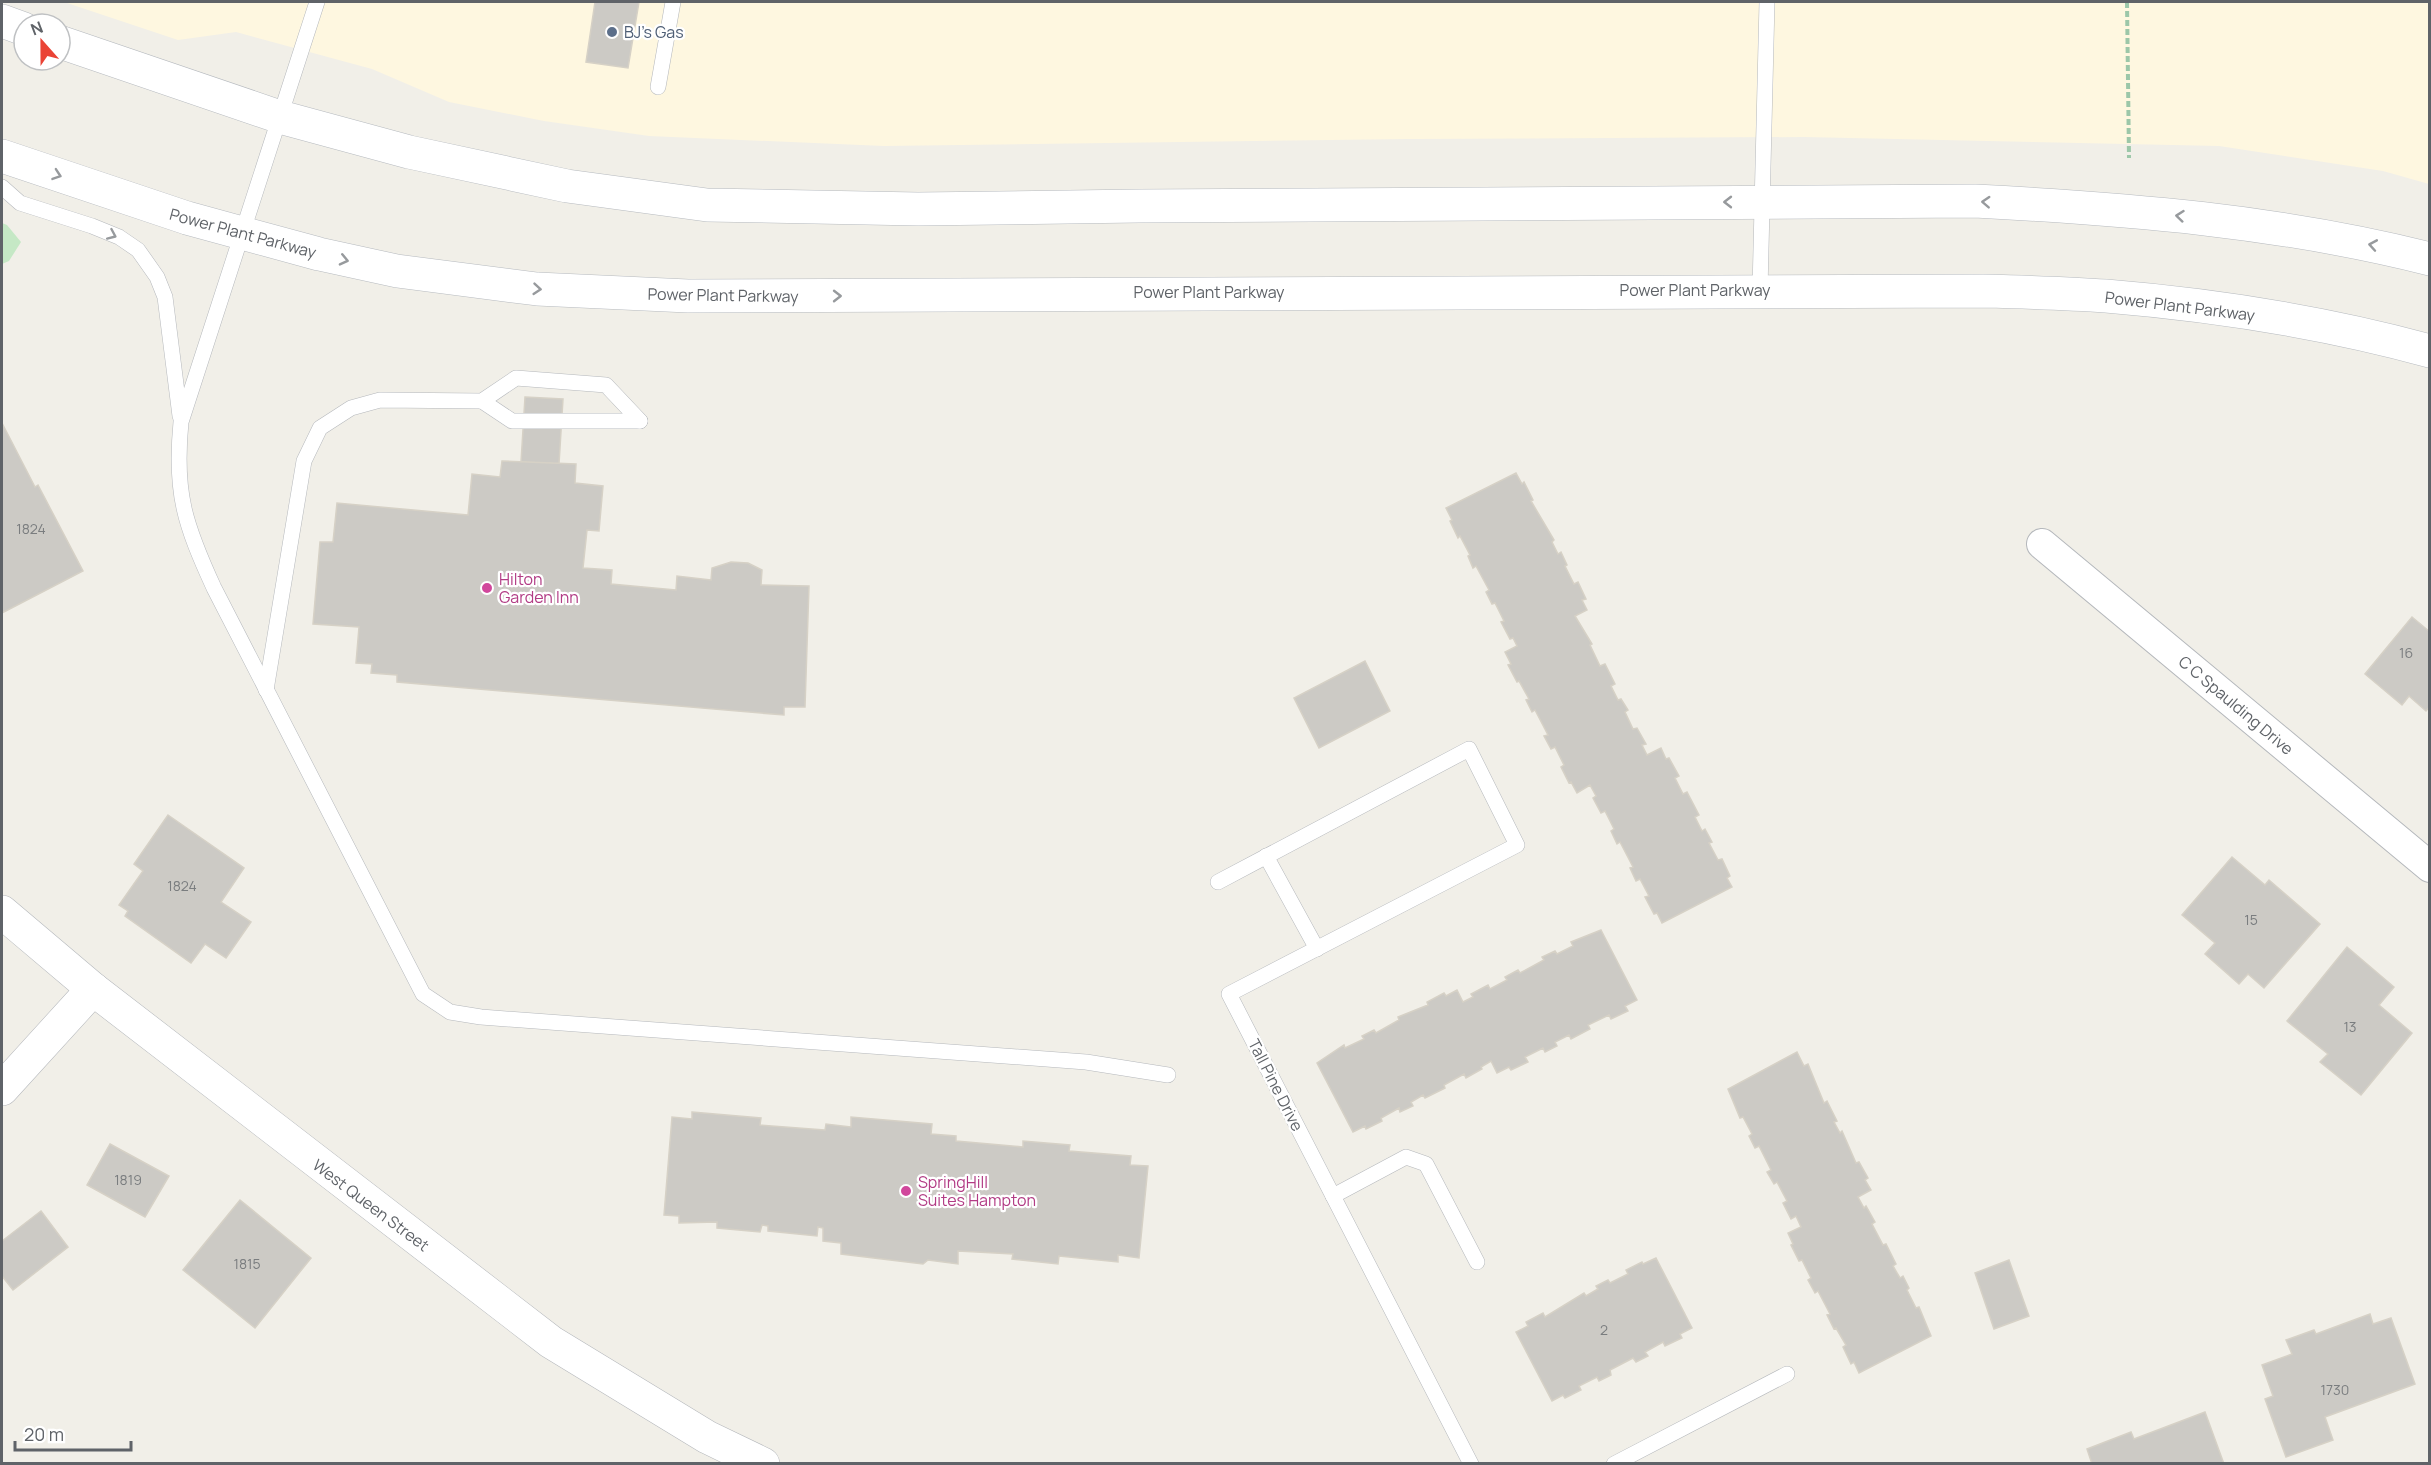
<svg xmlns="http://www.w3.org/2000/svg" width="2431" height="1465" viewBox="0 0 2431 1465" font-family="Manrope,sans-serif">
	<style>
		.commercial { fill: #fef7e0 }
		.green { fill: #c5e8c5 }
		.building { fill: #cccac5; stroke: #d6d1c6; stroke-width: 1.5 }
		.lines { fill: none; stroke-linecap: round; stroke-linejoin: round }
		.service-casing { stroke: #b5b8bc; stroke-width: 16 }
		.minor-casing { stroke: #b5b8bc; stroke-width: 32 }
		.tertiary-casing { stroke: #b5b8bc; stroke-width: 34 }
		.secondary-casing { stroke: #b6babf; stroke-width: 34 }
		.path { stroke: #9cc7a9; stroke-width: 4; stroke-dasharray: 6 3; stroke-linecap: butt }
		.service { stroke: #fff; stroke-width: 15 }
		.minor { stroke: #fff; stroke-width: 30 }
		.tertiary { stroke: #fff; stroke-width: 33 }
		.secondary { stroke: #fff; stroke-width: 33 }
		.oneway { stroke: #979a9d }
		.service-dot { fill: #5c6f8a; stroke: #fff; stroke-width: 2 }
		.hotel-dot { fill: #d1479c; stroke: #fff; stroke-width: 2 }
		.labels { text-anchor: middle; stroke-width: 4.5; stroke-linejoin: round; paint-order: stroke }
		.number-label { font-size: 14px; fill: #7a7d7f }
		.service-label { font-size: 16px; fill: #4e5e75; stroke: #fff; text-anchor: start }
		.street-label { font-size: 16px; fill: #5f6368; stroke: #fff }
		.hotel-label { font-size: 16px; fill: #b23c85; stroke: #fff; text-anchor: start }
	</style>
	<rect width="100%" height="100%" fill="#f1efe8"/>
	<polygon class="commercial" points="64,2 2429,2 2429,184 2383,171 2219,146 1804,137 1409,139 884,146 649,136 544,121 449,102 372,69 236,32 178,40"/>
	<polygon class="green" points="2,223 7,225 21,242 9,261 2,264"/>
	<g class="building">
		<polygon points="595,2 639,2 628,68 586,62"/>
		<polygon points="525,397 563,399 559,464 521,462"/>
		<polygon points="2,423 35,487 38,485 83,571 2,613"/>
		<polygon points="502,461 576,464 575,483 603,486 599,531 587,530 583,568 612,570 611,584 676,590 677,576 711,580 712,568 731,562 748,563 762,570 761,585 809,586 805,707 784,707 784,715 397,682 397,675 371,673 372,664 356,663 359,627 313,624 320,542 333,542 337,503 468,515 472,474 500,477"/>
		<polygon points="1516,473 1522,484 1524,482 1533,500 1531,501 1554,540 1552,542 1558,554 1561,552 1567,565 1565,566 1574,584 1578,582 1586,599 1582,600 1587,610 1575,616 1592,644 1590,645 1600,666 1605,664 1615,684 1611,686 1618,700 1621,699 1628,710 1625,712 1633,729 1637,728 1646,744 1642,745 1647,755 1661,748 1666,759 1669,758 1679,776 1675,778 1683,794 1687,792 1699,815 1695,817 1702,831 1705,829 1712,842 1709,843 1718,860 1722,859 1730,876 1727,878 1732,887 1662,923 1657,913 1654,914 1645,897 1649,896 1640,879 1636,881 1630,868 1633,867 1620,842 1617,844 1611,831 1614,829 1605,811 1601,813 1593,798 1596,796 1590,785 1577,793 1571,782 1569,783 1561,767 1564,765 1555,747 1551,749 1544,736 1548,735 1535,710 1532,712 1526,700 1529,699 1519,681 1517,682 1508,665 1511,664 1505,652 1517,646 1513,638 1510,639 1501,622 1504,621 1495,603 1492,604 1486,592 1489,590 1476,566 1473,568 1468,556 1470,555 1460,536 1458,538 1450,521 1452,520 1446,508"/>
		<polygon points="2412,617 2430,632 2430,706 2426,711 2409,696 2402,705 2365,674"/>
		<polygon points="1365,661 1390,711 1319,748 1294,698"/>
		<polygon points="168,815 244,868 221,902 251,922 226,958 205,944 191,963 125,916 128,911 119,905 143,871 134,864"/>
		<polygon points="2232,857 2265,885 2269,880 2320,924 2264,988 2248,974 2239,984 2205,954 2215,943 2182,915"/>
		<polygon points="1601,930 1637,1000 1625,1006 1628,1011 1611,1019 1609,1015 1588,1025 1590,1029 1571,1039 1569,1035 1555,1042 1557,1046 1545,1052 1543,1048 1525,1057 1528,1062 1511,1070 1509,1067 1497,1073 1491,1061 1481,1067 1482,1069 1466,1078 1464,1074 1444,1085 1445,1088 1425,1098 1423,1095 1411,1102 1413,1106 1400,1112 1399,1108 1381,1118 1382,1121 1366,1129 1365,1126 1353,1132 1317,1063 1344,1045 1345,1048 1364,1039 1362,1036 1374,1030 1376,1033 1399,1020 1398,1017 1428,1005 1427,1002 1444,993 1446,996 1457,990 1463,1002 1473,997 1471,994 1488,985 1490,989 1507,980 1505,977 1518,970 1520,973 1544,960 1542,957 1555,951 1557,954 1573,946 1571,942"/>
		<polygon points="2347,947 2394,987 2379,1005 2412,1033 2361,1095 2320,1062 2328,1054 2287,1021"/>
		<polygon points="1797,1052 1804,1066 1808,1064 1824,1103 1827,1101 1837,1121 1834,1122 1840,1133 1842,1131 1856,1163 1859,1162 1868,1178 1865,1180 1871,1190 1858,1197 1864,1208 1866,1206 1875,1222 1872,1224 1883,1245 1886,1244 1896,1264 1893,1266 1900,1278 1903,1276 1909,1288 1907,1290 1916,1308 1919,1307 1931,1336 1859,1373 1854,1362 1851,1364 1843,1347 1846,1345 1836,1328 1834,1329 1827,1315 1830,1314 1818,1291 1815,1293 1808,1280 1811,1278 1802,1260 1799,1261 1791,1245 1793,1244 1788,1233 1801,1227 1796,1216 1791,1219 1783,1203 1787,1201 1777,1182 1774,1184 1767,1172 1771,1170 1759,1146 1755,1148 1749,1136 1752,1134 1743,1117 1740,1118 1728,1089"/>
		<polygon points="692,1112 761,1118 760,1125 825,1130 826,1124 851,1127 851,1117 932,1124 931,1134 956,1136 956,1141 1023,1147 1023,1141 1070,1145 1069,1151 1131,1156 1130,1165 1148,1166 1139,1258 1118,1255 1118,1262 1059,1256 1058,1264 1012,1259 1013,1254 958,1251 958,1264 928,1260 923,1264 841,1254 841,1243 823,1241 823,1228 818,1227 817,1236 768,1231 768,1226 762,1225 760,1232 717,1228 717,1222 679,1223 679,1216 664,1215 672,1117 692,1119"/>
		<polygon points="110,1144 169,1176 145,1217 87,1185"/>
		<polygon points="240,1200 311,1258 255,1328 183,1270"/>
		<polygon points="41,1211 68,1247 13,1290 2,1276 2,1241"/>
		<polygon points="1656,1258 1692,1328 1680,1334 1682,1338 1665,1346 1663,1342 1645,1352 1648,1356 1636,1362 1633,1358 1610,1370 1611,1375 1599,1381 1597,1377 1579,1386 1581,1390 1565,1398 1563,1395 1552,1401 1516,1332 1528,1326 1526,1322 1543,1313 1545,1317 1584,1293 1586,1296 1598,1289 1596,1286 1608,1280 1610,1283 1628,1274 1626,1270 1642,1262 1643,1264"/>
		<polygon points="2009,1260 2029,1316 1994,1329 1975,1273"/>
		<polygon points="2370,1314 2373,1324 2391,1318 2415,1384 2325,1417 2333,1440 2286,1457 2265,1399 2273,1396 2262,1365 2292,1354 2286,1340 2314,1330 2316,1334"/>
		<polygon points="2205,1412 2224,1464 2092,1464 2087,1449 2131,1432 2134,1439"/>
	</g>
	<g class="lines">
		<defs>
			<g id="service">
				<path d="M317 2 181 422C174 493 185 525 214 588L423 994 450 1012 481 1017 1086 1062 1168 1075"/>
				<polyline points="658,87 673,2"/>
				<polyline points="2,187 20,203 92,226 119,237 138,250 157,277 165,297 180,416"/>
				<polyline points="1760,290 1767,2"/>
				<polyline points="482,401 512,421 640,421"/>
				<polyline points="266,690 304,461 320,428 351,408 380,400 482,401 516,378 606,385 640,421"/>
				<polyline points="1266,856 1317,949"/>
				<polyline points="1218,882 1469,749 1517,845 1229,994 1471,1464"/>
				<polyline points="1333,1196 1406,1157 1426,1164 1477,1262"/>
				<polyline points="1614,1464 1787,1374"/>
			</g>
			<polyline id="minor" points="2042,544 2430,867"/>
			<g id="tertiary">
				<polyline points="2,912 93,989 551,1342 707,1437 763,1464"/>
				<polyline points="2,1089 93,989"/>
			</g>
			<g id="secondary">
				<polyline points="2,21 24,29"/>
				<path d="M60 42 280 117 409 152 567 186 707 205 918 209 1139 206 1975 201C2128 209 2280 221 2430 259"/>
				<path d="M2 156 187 218 319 254 397 271 537 289 688 296 1983 291C2024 292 2065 293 2106 296 2215 305 2324 322 2430 351"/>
			</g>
		</defs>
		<use href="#service" class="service-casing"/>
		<use href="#minor" class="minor-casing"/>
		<use href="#tertiary" class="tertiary-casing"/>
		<use href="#secondary" class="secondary-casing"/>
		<polyline class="path" points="2127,2 2129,158"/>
		<use href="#service" class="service"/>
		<use href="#minor" class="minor"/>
		<use href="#tertiary" class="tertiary"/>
		<use href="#secondary" class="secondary"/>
	</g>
	<defs><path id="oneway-chevron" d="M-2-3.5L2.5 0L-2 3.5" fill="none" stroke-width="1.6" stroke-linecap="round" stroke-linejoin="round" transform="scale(1.5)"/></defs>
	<g class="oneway">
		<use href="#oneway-chevron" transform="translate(57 175) rotate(19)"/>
		<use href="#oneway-chevron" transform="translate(1728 202) rotate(180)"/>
		<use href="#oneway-chevron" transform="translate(1986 202) rotate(-177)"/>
		<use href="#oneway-chevron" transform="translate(2180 216) rotate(-174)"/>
		<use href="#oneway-chevron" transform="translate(112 235) rotate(24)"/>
		<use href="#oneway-chevron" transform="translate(2373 245) rotate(-170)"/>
		<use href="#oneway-chevron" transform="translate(344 260) rotate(13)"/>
		<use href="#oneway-chevron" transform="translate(537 289) rotate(5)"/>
		<use href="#oneway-chevron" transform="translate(837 296)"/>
	</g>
	<circle class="service-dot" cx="612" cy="32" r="6"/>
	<g class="hotel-dot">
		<circle cx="487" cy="588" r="6"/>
		<circle cx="906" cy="1191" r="6"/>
	</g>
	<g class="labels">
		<g class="number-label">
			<text x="31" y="534">1824</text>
			<text x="2406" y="658">16</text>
			<text x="182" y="891">1824</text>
			<text x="2251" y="925">15</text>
			<text x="2350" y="1032">13</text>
			<text x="128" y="1185">1819</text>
			<text x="247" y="1269">1815</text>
			<text x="1604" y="1335">2</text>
			<text x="2335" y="1395">1730</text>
		</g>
		<g class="service-label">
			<text x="624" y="38">BJ’s Gas</text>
		</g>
		<g class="street-label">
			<text transform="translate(243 233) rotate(15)" y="6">Power Plant Parkway</text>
			<text x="1695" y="296">Power Plant Parkway</text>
			<text x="1209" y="298">Power Plant Parkway</text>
			<text transform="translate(723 295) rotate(1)" y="6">Power Plant Parkway</text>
			<text transform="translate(2180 306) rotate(7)" y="6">Power Plant Parkway</text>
			<text transform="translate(2236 705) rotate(40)" y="6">C C Spaulding Drive</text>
			<text transform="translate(1276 1085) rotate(63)" y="6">Tall Pine Drive</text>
			<text transform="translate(371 1205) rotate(37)" y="6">West Queen Street</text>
		</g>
		<g class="hotel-label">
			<text x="499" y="585">Hilton<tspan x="499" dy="18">Garden Inn</tspan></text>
			<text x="918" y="1188">SpringHill<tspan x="918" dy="18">Suites Hampton</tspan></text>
		</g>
	</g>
	<rect width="2431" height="1465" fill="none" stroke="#5f6368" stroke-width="6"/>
	<g transform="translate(42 42) rotate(339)"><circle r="28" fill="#ffffff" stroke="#bfc1c3" stroke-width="1.5"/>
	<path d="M0-4.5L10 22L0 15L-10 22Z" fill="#ea4335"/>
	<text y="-9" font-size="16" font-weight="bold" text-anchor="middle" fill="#5f6368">N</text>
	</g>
	<path d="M15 1441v9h116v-9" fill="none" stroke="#5f6368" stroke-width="3"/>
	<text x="24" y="1441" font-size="18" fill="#5f6368" stroke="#ffffff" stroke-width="4.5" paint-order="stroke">20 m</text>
</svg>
